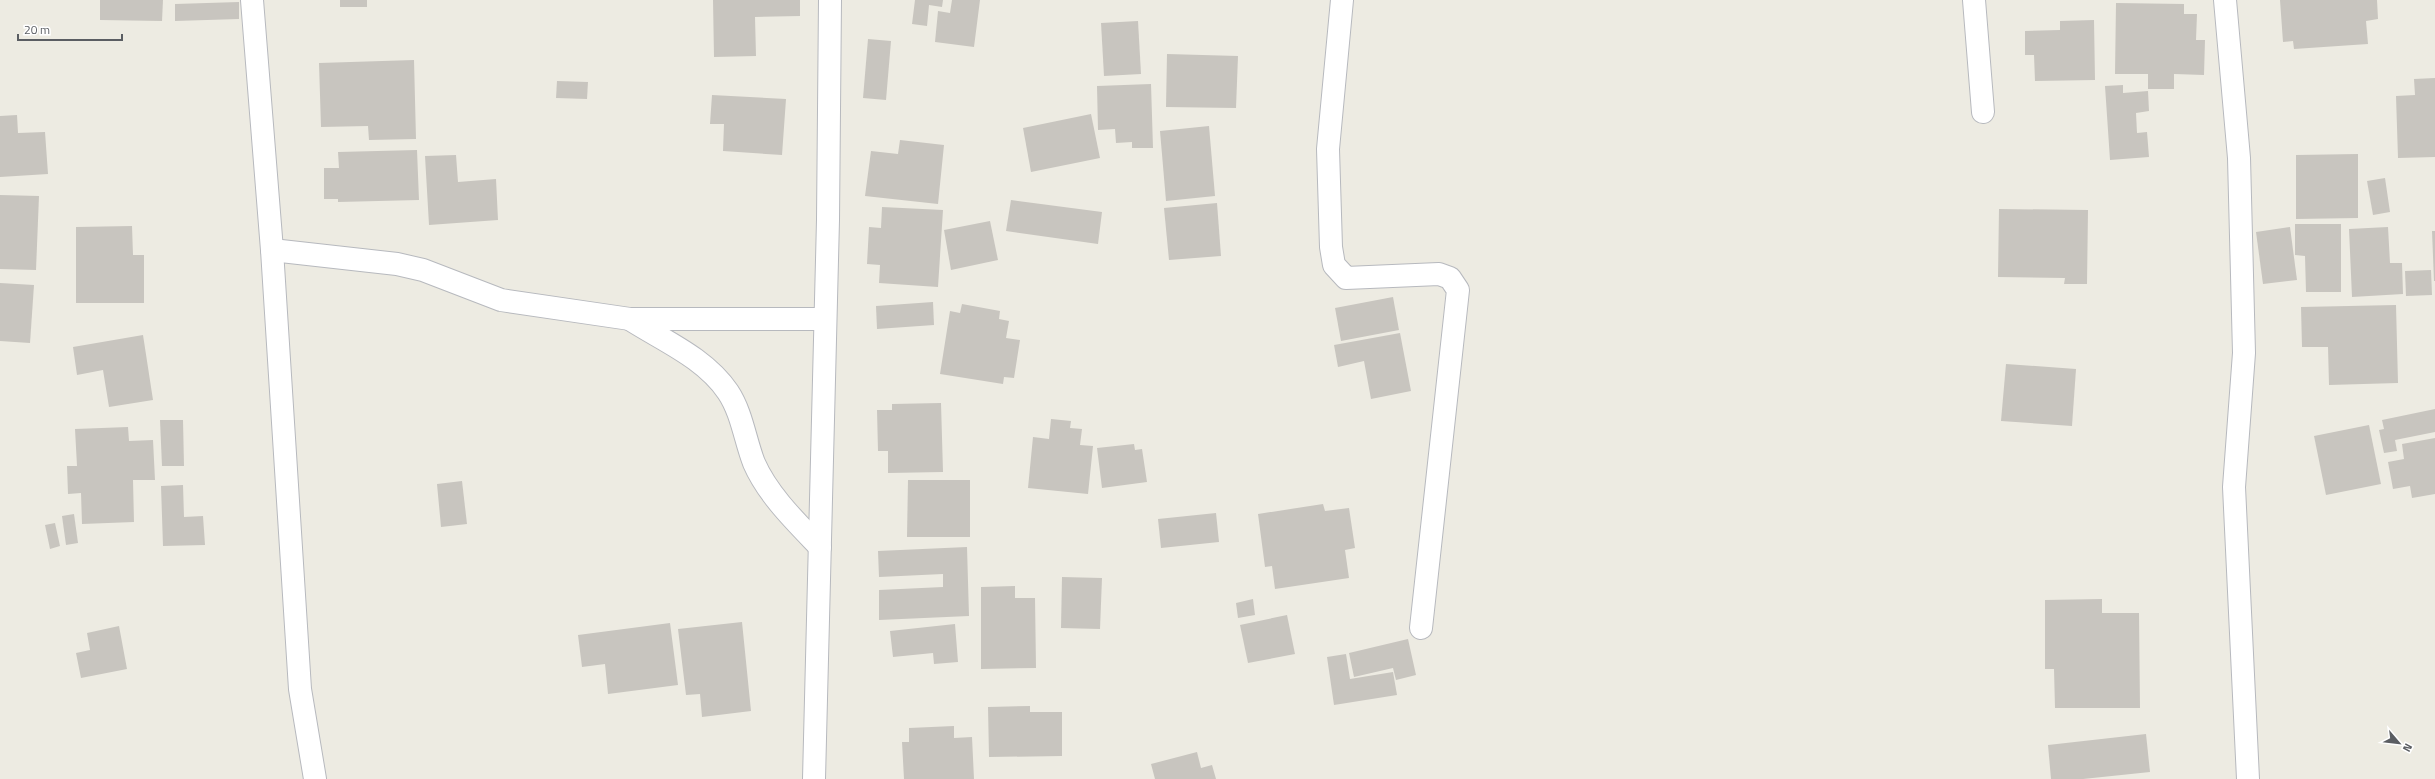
<svg xmlns="http://www.w3.org/2000/svg" width="2435" height="779" viewBox="0 0 2435 779" font-family="'Titillium Web',sans-serif">
	<style>
		.building { fill: #c8c5bf }
		.lines { fill: none; stroke-linecap: round; stroke-linejoin: round }
		.minor-casing { stroke: #b7b9be; stroke-width: 24 }
		.minor { stroke: #fff; stroke-width: 22 }
	</style>
	<rect width="100%" height="100%" fill="#edebe2"/>
	<g class="building">
		<polygon points="100,0 163,0 162,21 100,20"/>
		<rect x="340" y="0" width="27" height="7"/>
		<polygon points="713,0 800,0 800,16 755,17 756,56 714,57"/>
		<polygon points="915,0 943,0 942,7 929,5 927,26 912,24"/>
		<polygon points="952,0 980,0 974,47 935,42 938,11 950,13"/>
		<polygon points="2280,0 2377,0 2378,19 2366,21 2368,44 2294,49 2293,41 2283,42"/>
		<polygon points="239,2 239,19 175,21 175,4"/>
		<polygon points="2116,3 2184,4 2184,14 2197,14 2196,40 2205,40 2204,75 2174,74 2174,89 2148,89 2148,74 2115,74"/>
		<polygon points="2094,20 2095,80 2035,81 2034,55 2025,55 2025,31 2060,30 2060,21"/>
		<polygon points="1138,21 1141,74 1104,76 1101,23"/>
		<polygon points="868,39 891,41 886,100 863,98"/>
		<polygon points="1167,54 1238,56 1236,108 1166,107"/>
		<polygon points="414,60 416,139 369,140 368,126 321,127 319,63"/>
		<polygon points="2435,78 2435,157 2398,158 2396,96 2415,95 2414,79"/>
		<polygon points="557,81 588,82 587,99 556,98"/>
		<polygon points="1151,84 1153,148 1132,148 1132,142 1116,143 1115,129 1098,130 1097,86"/>
		<polygon points="2123,85 2123,93 2148,91 2149,111 2136,113 2137,133 2147,132 2149,157 2110,160 2105,86"/>
		<polygon points="712,95 786,99 782,155 723,151 724,124 710,124"/>
		<polygon points="1091,114 1100,158 1031,172 1023,128"/>
		<polygon points="17,115 18,133 45,132 48,174 0,177 0,116"/>
		<polygon points="1209,126 1215,196 1166,201 1160,131"/>
		<polygon points="900,140 944,145 938,204 865,196 871,151 898,154"/>
		<polygon points="417,150 419,200 338,202 338,199 324,199 324,168 339,168 338,152"/>
		<polygon points="2358,154 2358,218 2296,219 2296,155"/>
		<polygon points="456,155 458,182 496,179 498,220 429,225 425,156"/>
		<polygon points="2385,178 2390,212 2373,215 2367,181"/>
		<polygon points="0,195 39,196 36,270 0,269"/>
		<polygon points="1011,200 1102,212 1098,244 1006,231"/>
		<polygon points="1217,203 1221,256 1169,260 1164,208"/>
		<polygon points="882,207 943,210 938,287 879,283 880,265 867,264 869,227 881,228"/>
		<polygon points="1999,209 2088,210 2087,284 2064,284 2065,278 1998,277"/>
		<polygon points="990,221 998,260 951,270 944,230"/>
		<polygon points="2295,224 2341,224 2341,292 2306,292 2305,256 2295,255"/>
		<polygon points="132,226 133,255 144,255 144,303 76,303 76,227"/>
		<polygon points="2290,227 2297,280 2263,284 2256,232"/>
		<polygon points="2388,227 2390,263 2402,263 2403,294 2352,297 2349,229"/>
		<polygon points="2432,231 2435,231 2435,281 2434,281"/>
		<polygon points="2431,270 2432,295 2406,296 2405,271"/>
		<polygon points="0,283 34,285 30,343 0,341"/>
		<polygon points="1393,297 1399,330 1341,341 1335,308"/>
		<polygon points="933,302 934,325 877,329 876,306"/>
		<polygon points="962,304 1000,311 999,319 1009,321 1006,338 1020,340 1014,378 1004,377 1003,384 940,374 950,311 960,313"/>
		<polygon points="2396,305 2398,383 2329,385 2328,347 2302,347 2301,307"/>
		<polygon points="1400,333 1411,391 1371,399 1364,361 1338,367 1334,345"/>
		<polygon points="143,335 153,400 109,407 103,370 77,375 73,347"/>
		<polygon points="2006,364 2076,369 2072,426 2001,421"/>
		<polygon points="941,403 943,472 888,473 888,451 878,451 877,410 892,410 892,404"/>
		<polygon points="2435,409 2435,432 2395,440 2397,451 2384,453 2379,430 2384,429 2382,420"/>
		<polygon points="1051,419 1071,421 1070,428 1082,429 1080,445 1093,446 1088,494 1028,488 1033,437 1049,439"/>
		<polygon points="160,420 183,420 184,466 162,466"/>
		<polygon points="2369,425 2381,484 2326,495 2314,436"/>
		<polygon points="128,427 129,441 153,440 155,480 133,480 134,522 82,524 81,493 68,494 67,466 77,466 75,429"/>
		<polygon points="2435,438 2435,494 2412,498 2410,486 2393,489 2388,462 2404,459 2402,444"/>
		<polygon points="1134,444 1135,450 1142,449 1147,482 1102,488 1097,448"/>
		<polygon points="908,480 970,480 970,537 907,537"/>
		<polygon points="462,481 467,524 441,527 437,484"/>
		<polygon points="183,485 184,517 203,516 205,545 163,546 161,486"/>
		<polygon points="1323,504 1325,511 1349,508 1355,548 1345,550 1349,578 1275,589 1272,566 1265,567 1258,514"/>
		<polygon points="1216,513 1219,542 1161,548 1158,519"/>
		<polygon points="74,514 78,543 66,545 62,516"/>
		<polygon points="55,523 60,546 50,549 45,525"/>
		<polygon points="967,547 969,616 879,620 879,590 943,587 943,574 879,577 878,551"/>
		<polygon points="1062,577 1102,578 1100,629 1061,628"/>
		<polygon points="1015,586 1015,598 1035,598 1036,668 981,669 981,587"/>
		<polygon points="1253,599 1255,615 1238,618 1236,603"/>
		<polygon points="2102,599 2102,613 2139,613 2140,708 2055,708 2054,669 2045,669 2045,600"/>
		<polygon points="1287,615 1295,654 1248,663 1240,625"/>
		<polygon points="742,622 751,711 702,717 700,694 686,695 678,629"/>
		<polygon points="670,623 678,685 608,694 605,664 582,667 578,635"/>
		<polygon points="955,624 958,662 934,664 933,653 893,657 890,631"/>
		<polygon points="119,626 127,669 81,678 76,653 90,650 87,633"/>
		<polygon points="1408,639 1416,675 1396,680 1393,668 1354,677 1349,653"/>
		<polygon points="1346,654 1350,679 1393,672 1397,695 1334,705 1327,657"/>
		<polygon points="1030,706 1030,712 1062,712 1062,756 989,757 988,707"/>
		<polygon points="954,726 954,738 972,737 974,779 904,779 902,742 909,742 909,728"/>
		<polygon points="2146,734 2150,772 2083,779 2051,779 2048,745"/>
		<polygon points="1197,752 1201,768 1212,765 1216,779 1155,779 1151,764"/>
	</g>
	<g class="lines">
		<defs>
			<g id="minor">
				<polyline points="252,0 272,250 300,689 315,779"/>
				<polyline points="1342,0 1328,149 1331,247 1334,265 1346,278 1439,274 1450,278 1458,290 1421,628"/>
				<polyline points="1974,0 1983,112"/>
				<polyline points="2225,0 2239,158 2244,353 2234,487 2248,779"/>
				<polyline points="272,250 397,264 423,270 501,300 630,319 825,319"/>
				<path d="M631 320C664 341 705 358 728 392 742 413 745 440 754 463 768 495 796 522 820 547"/>
				<polyline points="814,779 828,220 830,0"/>
			</g>
		</defs>
		<use href="#minor" class="minor-casing"/>
		<use href="#minor" class="minor"/>
	</g>
	<g transform="translate(2399 743) rotate(118)" stroke="#ffffff" stroke-width="3" paint-order="stroke">
	<path d="M0-3L7 15L0 10L-7 15Z" fill="#5a5d62"/>
	<text y="-6" font-size="11" font-weight="bold" text-anchor="middle" fill="#5a5d62">N</text>
	</g>
	<path d="M18 34v6h104v-6" fill="none" stroke="#5a5d62" stroke-width="2"/>
	<text x="24" y="34" font-size="12" fill="#5a5d62" stroke="#ffffff" stroke-width="3" paint-order="stroke">20 m</text>
</svg>
